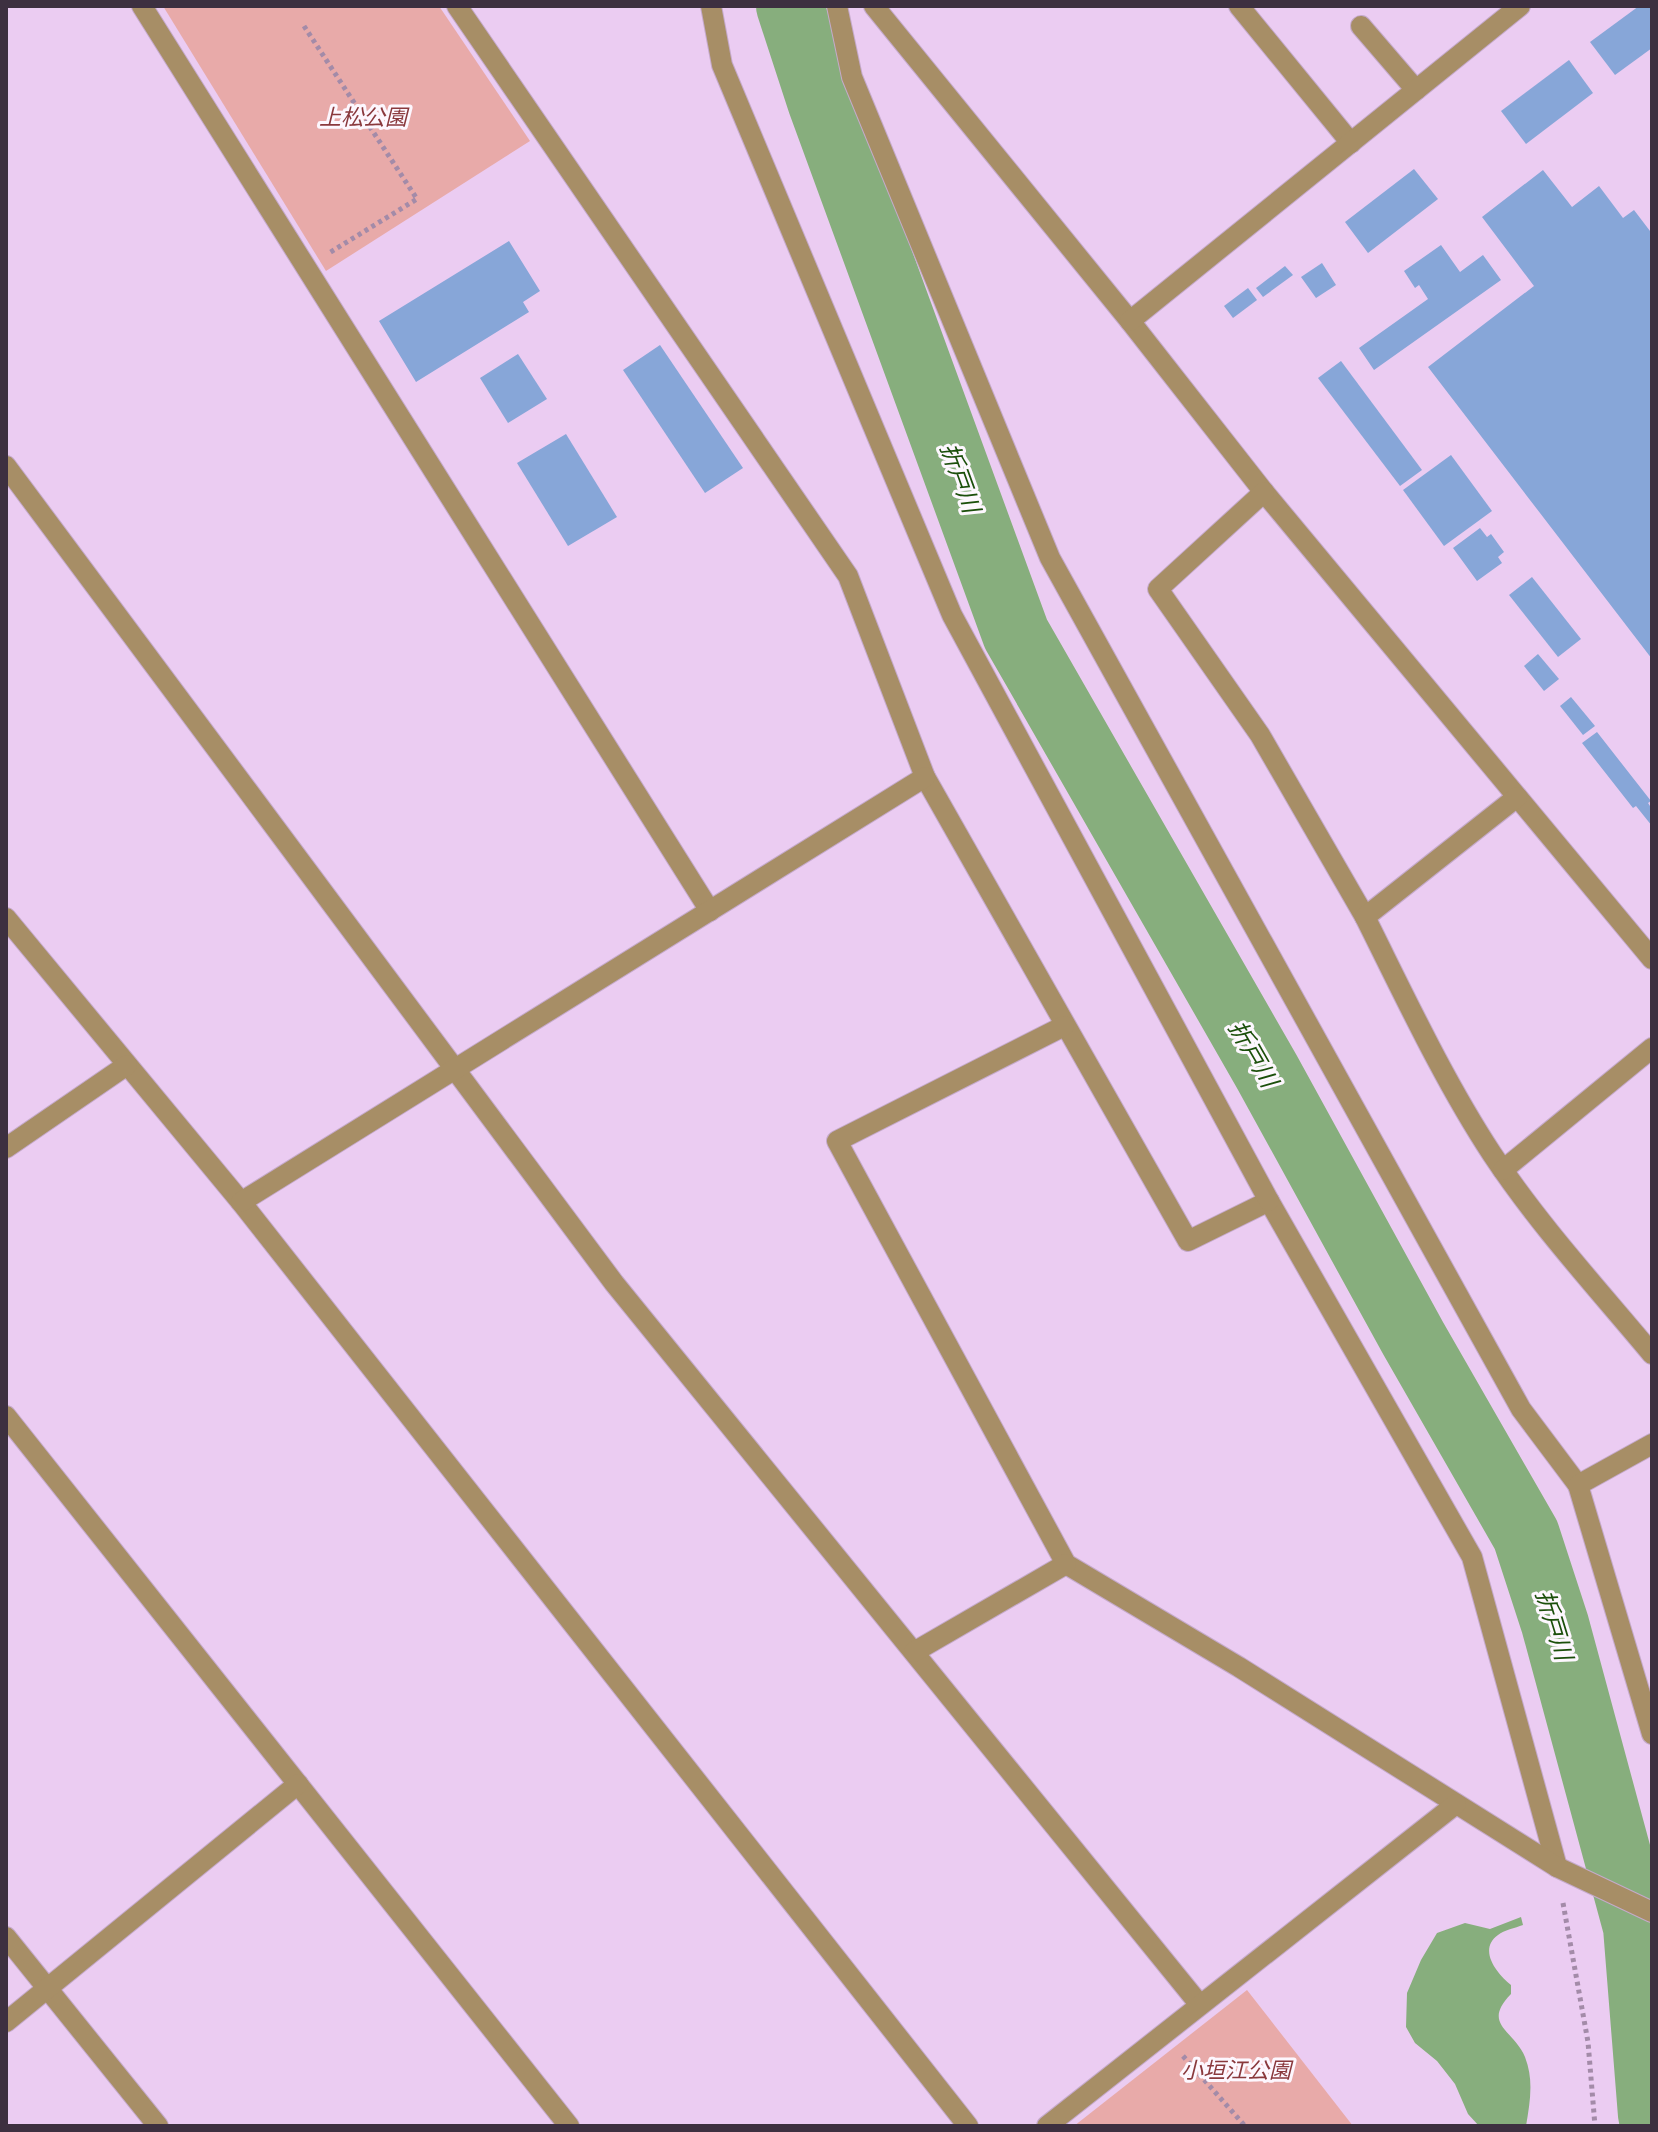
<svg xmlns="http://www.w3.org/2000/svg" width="1658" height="2132" viewBox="0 0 1658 2132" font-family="Literata,'Noto Sans JP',serif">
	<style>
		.green { fill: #e8aaa9 }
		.water { fill: #87ae7d }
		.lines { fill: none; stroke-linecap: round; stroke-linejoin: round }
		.river { stroke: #87ae7d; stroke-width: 68 }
		.building { fill: #87a6d8 }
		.minor-casing { stroke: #c5aacb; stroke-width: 22 }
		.path { stroke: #a38ba8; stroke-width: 5; stroke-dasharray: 4 4; stroke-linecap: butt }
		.minor { stroke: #a78e66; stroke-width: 20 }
		.labels { text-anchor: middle; stroke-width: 6; stroke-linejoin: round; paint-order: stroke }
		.park-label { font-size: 22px; font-style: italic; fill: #8a393d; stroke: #fdf7fe }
		.water-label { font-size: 24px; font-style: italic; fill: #1b4f0b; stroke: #fdf7fe }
	</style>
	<rect width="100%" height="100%" fill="#ebccf2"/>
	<g class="green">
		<polygon points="163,6 439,6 530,141 326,271"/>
		<polygon points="1247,1990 1353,2126 1074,2126"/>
	</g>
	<path class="water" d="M1521 1917 1523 1925C1515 1928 1504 1930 1498 1935 1477 1950 1498 1975 1511 1985V1994C1481 2025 1514 2030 1525 2057 1534 2080 1530 2102 1526 2126H1479L1468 2114 1455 2084 1437 2061 1415 2043 1406 2027 1407 1993 1421 1960 1437 1933 1465 1923 1490 1929Z"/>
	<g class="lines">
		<polyline class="river" points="790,6 821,101 1016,634 1267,1072 1413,1338 1526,1535 1555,1624 1637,1927 1652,2115"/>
	</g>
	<g class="building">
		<polygon points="1639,6 1652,6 1652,48 1615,75 1590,42"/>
		<polygon points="1569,60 1593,93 1526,144 1501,111"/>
		<polygon points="1414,169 1438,199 1368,253 1345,222"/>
		<polygon points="1543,170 1572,207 1599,186 1623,218 1634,210 1650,231 1652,230 1652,659 1428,367 1534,286 1482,217"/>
		<polygon points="509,241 540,291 523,302 529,312 416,382 379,321"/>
		<polygon points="1441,245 1460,272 1483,255 1501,280 1374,370 1359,348 1428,299 1419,285 1415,288 1404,271"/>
		<polygon points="1322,263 1336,285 1316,298 1301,277"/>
		<polygon points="1285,266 1293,275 1263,297 1256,288"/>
		<polygon points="1248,288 1257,300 1233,318 1224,306"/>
		<polygon points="660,345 743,468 705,493 623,370"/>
		<polygon points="518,354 547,399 508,423 480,378"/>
		<polygon points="1341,361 1422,470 1400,486 1318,378"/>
		<polygon points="566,434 617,517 568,546 517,463"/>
		<polygon points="1451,455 1492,511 1444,546 1403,490"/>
		<polygon points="1480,528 1487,537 1491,534 1504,552 1498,557 1502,563 1477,581 1453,548"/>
		<polygon points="1532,577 1581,639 1558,657 1509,595"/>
		<polygon points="1538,654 1559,679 1544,691 1524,666"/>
		<polygon points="1571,697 1595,726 1583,735 1560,706"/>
		<polygon points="1597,732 1651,801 1648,803 1652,809 1652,826 1636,806 1633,808 1582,743"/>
	</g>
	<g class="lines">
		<defs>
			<g id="minor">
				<polyline points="142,6 710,911"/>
				<polyline points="457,6 848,576 925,777 1188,1241 1269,1201 1472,1557 1557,1867"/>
				<polyline points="711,6 722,65 952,615 1269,1201"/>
				<polyline points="837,6 852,77 1050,558 1521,1409 1578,1485"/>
				<polyline points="874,6 1130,321 1264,492 1652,959"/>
				<polyline points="1239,6 1351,143"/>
				<polyline points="1361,26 1416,90"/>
				<polyline points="1130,321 1520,6"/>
				<polyline points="6,466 614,1283 1200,2005"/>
				<polyline points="1264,492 1158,589 1260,735 1365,917"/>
				<path d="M1517 797 1365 917C1404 995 1444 1081 1492 1154 1539 1225 1597 1288 1652 1354"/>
				<polyline points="6,918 241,1202 968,2126"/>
				<polyline points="1064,1026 837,1141 1066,1564 1239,1667 1557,1867 1652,1912"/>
				<polyline points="6,1148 127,1065"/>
				<polyline points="1503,1170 1652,1048"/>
				<polyline points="241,1202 925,777"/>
				<polyline points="6,1416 569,2126"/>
				<polyline points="1652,1444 1578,1485 1652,1734"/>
				<polyline points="914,1652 1066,1564"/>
				<polyline points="6,1937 158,2126"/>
				<polyline points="6,2022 298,1784"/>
				<polyline points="1047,2126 1456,1804"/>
			</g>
		</defs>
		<use href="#minor" class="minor-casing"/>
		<g class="path">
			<polyline points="304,26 417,199 329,253"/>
			<polyline points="1563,1903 1588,2042 1595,2126"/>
			<polyline points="1183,2056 1245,2126"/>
		</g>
		<use href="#minor" class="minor"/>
	</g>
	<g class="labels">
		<g class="park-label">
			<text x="363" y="125">上松公園</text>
			<text x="1236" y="2078">小垣江公園</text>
		</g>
		<g class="water-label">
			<text transform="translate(960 478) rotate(70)" y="8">折戸川</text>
			<text transform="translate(1253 1054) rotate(60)" y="8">折戸川</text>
			<text transform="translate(1554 1625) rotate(73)" y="8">折戸川</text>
		</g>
	</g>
	<rect width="1658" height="2132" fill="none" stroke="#3d3040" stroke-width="16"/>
</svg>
